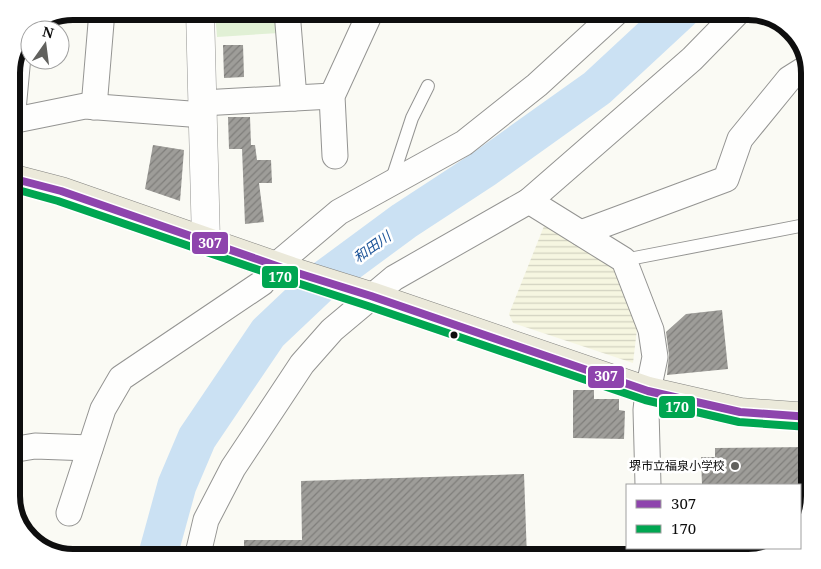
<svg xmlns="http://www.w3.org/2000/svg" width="821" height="569" viewBox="0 0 821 569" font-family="'Noto Serif','Noto Sans JP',serif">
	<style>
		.farmland { fill: url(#farmland-rules) }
		.park { fill: #e1f0d5 }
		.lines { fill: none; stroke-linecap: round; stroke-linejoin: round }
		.river { stroke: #cbe1f3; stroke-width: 39 }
		.building { fill: url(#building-hatch) }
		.service-casing { stroke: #949492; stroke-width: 14 }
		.minor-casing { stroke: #949492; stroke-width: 27 }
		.tertiary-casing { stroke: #949492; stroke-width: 29 }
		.primary-casing { stroke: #82827f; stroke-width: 29 }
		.service { stroke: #fefefd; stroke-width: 12 }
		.minor { stroke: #fefefd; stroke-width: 25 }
		.tertiary { stroke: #fefefd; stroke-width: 28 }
		.primary { stroke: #ebe9da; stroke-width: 28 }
		.bus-1-casing { stroke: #fff; stroke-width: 11 }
		.bus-2-casing { stroke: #fff; stroke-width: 11 }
		.bus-1 { stroke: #8e44ad; stroke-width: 8 }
		.bus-2 { stroke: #00a651; stroke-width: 8 }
		.bus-dot { fill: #0e0e0e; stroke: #fff; stroke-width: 2 }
		.poi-dot { fill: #61615e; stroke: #fff; stroke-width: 2 }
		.labels { text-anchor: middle; stroke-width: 5; stroke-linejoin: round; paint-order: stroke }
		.poi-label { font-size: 12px; fill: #0e0e0e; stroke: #fff; text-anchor: end }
		.water-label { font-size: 14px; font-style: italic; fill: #1e5599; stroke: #fff }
		.rim { fill: none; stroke: #0e0e0e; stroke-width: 6 }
		.line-badge { stroke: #fff; stroke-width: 2 }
		.badge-label { font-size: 14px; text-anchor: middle; font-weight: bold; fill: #fff }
	</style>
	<defs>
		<pattern id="farmland-rules" width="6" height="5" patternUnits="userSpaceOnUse" patternTransform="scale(1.25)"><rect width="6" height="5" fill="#f6f6e1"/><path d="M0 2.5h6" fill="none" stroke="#d2d2c0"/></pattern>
		<pattern id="building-hatch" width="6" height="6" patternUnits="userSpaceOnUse" patternTransform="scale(1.25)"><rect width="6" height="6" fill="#9e9d99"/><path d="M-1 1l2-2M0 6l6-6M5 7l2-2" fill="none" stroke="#7f7e7b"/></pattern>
	</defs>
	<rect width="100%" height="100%" fill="#fafaf4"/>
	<polygon class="farmland" points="544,226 616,267 637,329 633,363 513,323 509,314"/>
	<polygon class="park" points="215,11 278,11 279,33 217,37"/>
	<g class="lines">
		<polyline class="river" points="157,558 177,485 197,438 268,333 324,280 404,221 485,168 597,88 680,11"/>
	</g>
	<g class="building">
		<polygon points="223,45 243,45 244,77 224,78"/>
		<polygon points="228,117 250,117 251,145 255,145 257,160 271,160 272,183 259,183 264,222 245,224 242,149 229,149"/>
		<polygon points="153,145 184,150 180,201 145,189"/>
		<polygon points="722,310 728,369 667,375 669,355 666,332 686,314"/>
		<polygon points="573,390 594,390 594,399 619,399 619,410 625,411 624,439 573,438"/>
		<polygon points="810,447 810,485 702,485 701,457 715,457 715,448"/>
		<polygon points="524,474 527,558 244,558 244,540 302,540 301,481"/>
	</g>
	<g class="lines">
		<defs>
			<g id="service">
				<polyline points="391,182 412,118 428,86"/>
				<polyline points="624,260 810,224"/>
			</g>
			<g id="minor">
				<polyline points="287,11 294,98"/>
				<polyline points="202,103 332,96"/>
				<polyline points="94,107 102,11"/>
				<polyline points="11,121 85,106 203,115"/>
				<polyline points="12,121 18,56"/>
				<polyline points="335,156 332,96 371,11"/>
				<polyline points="529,201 624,260 651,330 655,357 648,391 646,410 648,485"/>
				<polyline points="581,233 726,179 740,139 789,79 808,67"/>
				<polyline points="11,450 35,446 90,448"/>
				<polyline points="69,513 103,409 121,378 262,283 275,266 339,212 464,143 537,85 618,11"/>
				<polyline points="650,548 650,558"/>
				<polyline points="197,558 206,520 233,468 302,364 332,330 394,278 529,201 692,59 739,11"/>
			</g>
			<polyline id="tertiary" points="200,11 206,242"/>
			<polyline id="primary" points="11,178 61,191 291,271 371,296 648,391 740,412 810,417"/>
		</defs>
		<use href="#service" class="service-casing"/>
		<use href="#minor" class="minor-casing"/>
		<use href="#tertiary" class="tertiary-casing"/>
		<use href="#primary" class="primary-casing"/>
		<use href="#service" class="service"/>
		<use href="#minor" class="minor"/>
		<use href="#tertiary" class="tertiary"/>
		<use href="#primary" class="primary"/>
		<defs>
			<polyline id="bus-1" points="11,178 61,191 291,271 371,296 648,391 740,412 810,417"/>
			<polyline id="bus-2" points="11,188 58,201 288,280 368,306 645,400 739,422 809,427"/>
		</defs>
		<use href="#bus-1" class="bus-1-casing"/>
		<use href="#bus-2" class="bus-2-casing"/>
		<use href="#bus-1" class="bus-1"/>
		<use href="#bus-2" class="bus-2"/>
	</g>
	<circle class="bus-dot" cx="454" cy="335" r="4.5"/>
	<circle class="poi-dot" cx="735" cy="466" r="5"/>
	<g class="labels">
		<g class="poi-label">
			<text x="725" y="470">堺市立福泉小学校</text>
		</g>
		<g class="water-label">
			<text transform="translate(372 247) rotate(-35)" y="5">和田川</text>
		</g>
	</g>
	<path d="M0 0H821V569H0ZM73 20H748A53 53 0 0 1 801 73V496A53 53 0 0 1 748 549H73A53 53 0 0 1 20 496V73A53 53 0 0 1 73 20Z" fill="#fff" fill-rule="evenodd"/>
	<path class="rim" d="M73 20H748A53 53 0 0 1 801 73V496A53 53 0 0 1 748 549H73A53 53 0 0 1 20 496V73A53 53 0 0 1 73 20Z"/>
	<g class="line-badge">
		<rect x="191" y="231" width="38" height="24" rx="5" fill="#8e44ad"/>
		<rect x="261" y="265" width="38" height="24" rx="5" fill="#00a651"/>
		<rect x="587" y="365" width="38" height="24" rx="5" fill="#8e44ad"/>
		<rect x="658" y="395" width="38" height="24" rx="5" fill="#00a651"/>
	</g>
	<g class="badge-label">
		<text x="210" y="248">307</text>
		<text x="280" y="282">170</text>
		<text x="606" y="381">307</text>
		<text x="677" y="412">170</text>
	</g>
	<rect x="626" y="484" width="175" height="65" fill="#ffffff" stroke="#9f9f9f"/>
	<rect x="636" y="500" width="25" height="8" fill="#8e44ad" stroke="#9f9f9f"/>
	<text x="671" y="509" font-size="15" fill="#0e0e0e">307</text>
	<rect x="636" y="525" width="25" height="8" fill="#00a651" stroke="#9f9f9f"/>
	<text x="671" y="534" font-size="15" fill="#0e0e0e">170</text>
	<g transform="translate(45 45) rotate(14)"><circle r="24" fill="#ffffff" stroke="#9f9f9f"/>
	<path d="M0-4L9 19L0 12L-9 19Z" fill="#61615e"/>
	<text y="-8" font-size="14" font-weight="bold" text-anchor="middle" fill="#0e0e0e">N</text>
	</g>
</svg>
